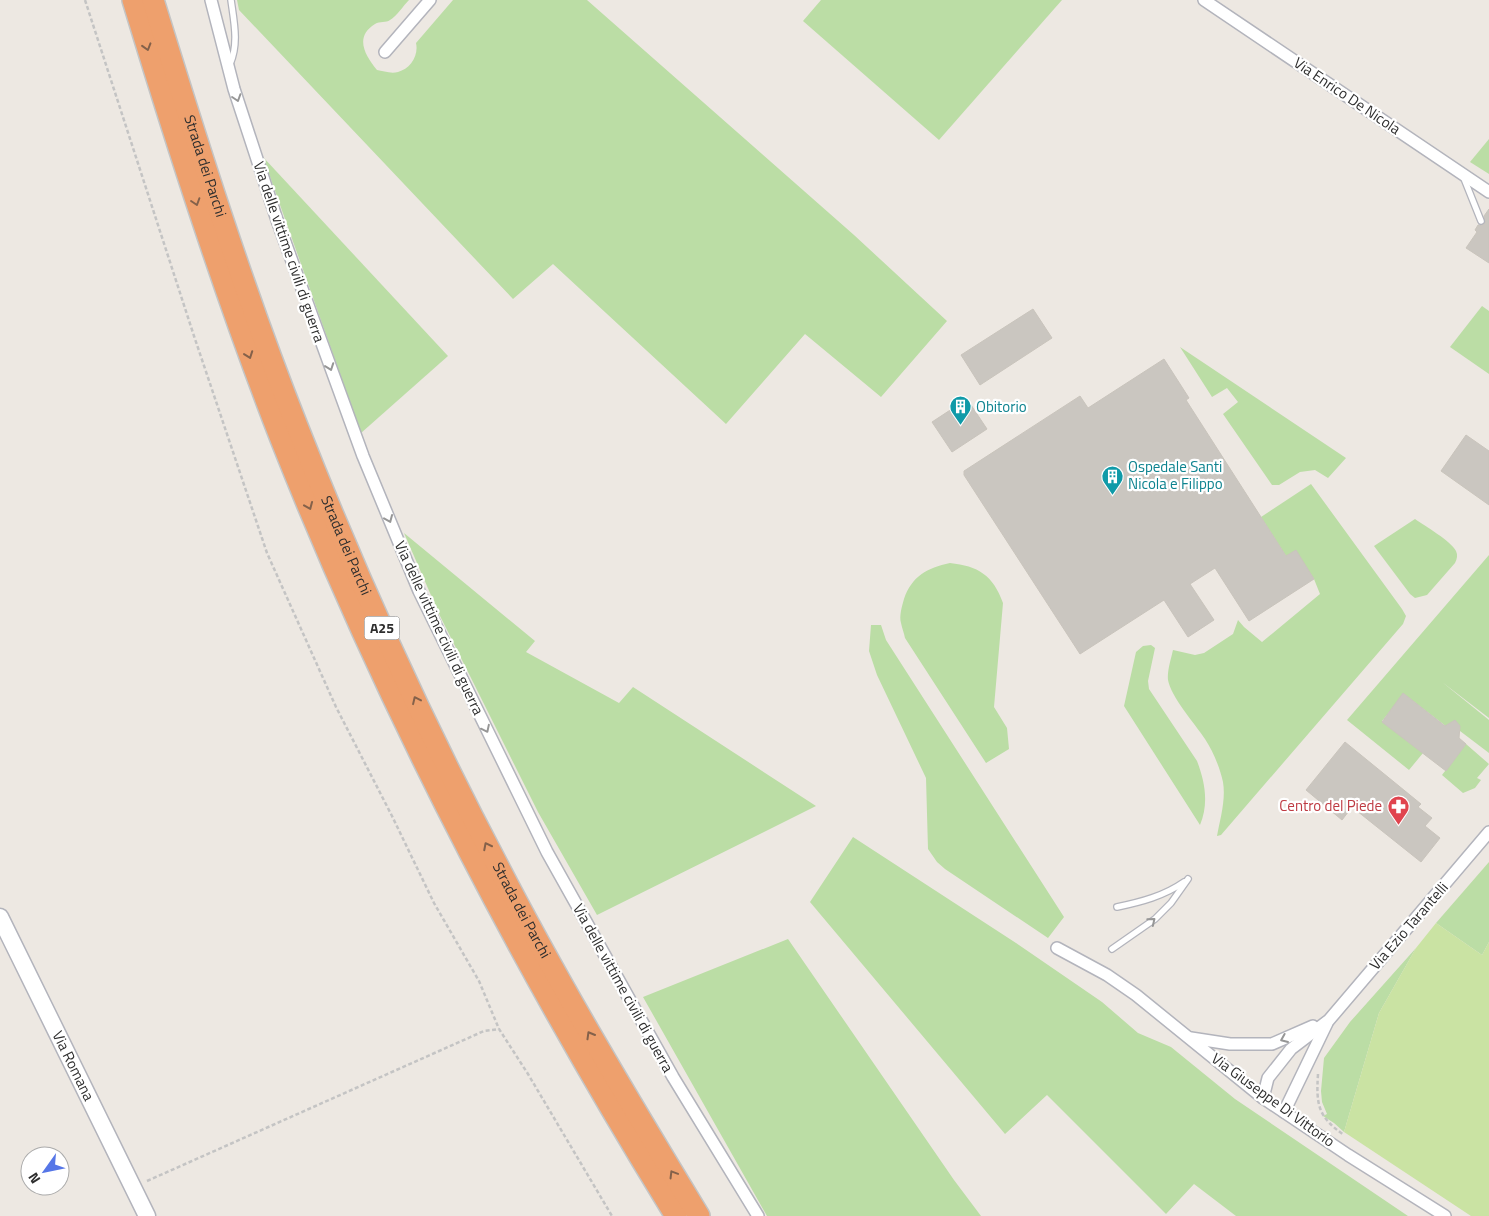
<svg xmlns="http://www.w3.org/2000/svg" width="1489" height="1216" viewBox="0 0 1489 1216" font-family="'Titillium Web',sans-serif">
	<style>
		.green { fill: #bbdda5 }
		.pitch { fill: #cae3a3 }
		.building { fill: #cac6c0; stroke: #c9c4bc }
		.lines { fill: none; stroke-linecap: round; stroke-linejoin: round }
		.service-casing { stroke: #b3b4bc; stroke-width: 8 }
		.minor-casing { stroke: #b3b4bc; stroke-width: 14 }
		.secondary-casing { stroke: #b3b4bc; stroke-width: 19 }
		.motorway-casing { stroke: #c4c4c4; stroke-width: 24 }
		.path { stroke: #c4c4c4; stroke-width: 2.5; stroke-dasharray: 4 2.5; stroke-linecap: butt }
		.service { stroke: #fff; stroke-width: 5.5 }
		.minor { stroke: #fff; stroke-width: 11 }
		.secondary { stroke: #fff; stroke-width: 16 }
		.motorway { stroke: #eea06d; stroke-width: 21 }
		.oneway { stroke: #84614a }
		.oneway2 { stroke: #969696 }
		.labels { text-anchor: middle; stroke-width: 4.5; stroke-linejoin: round; paint-order: stroke }
		.shield { fill: #fff; stroke: #6d6d6d; stroke-width: 1 }
		.shield-label { font-size: 14px; font-weight: bold; fill: #2e2e2e }
		.street-label { font-size: 15px; fill: #2e2e2e; stroke: #fff }
		.culture-label { font-size: 15px; fill: #0d838f; stroke: #fff; text-anchor: start }
		.health-label { font-size: 15px; fill: #be3a42; stroke: #fff; text-anchor: end }
	</style>
	<rect width="100%" height="100%" fill="#ede8e2"/>
	<g class="green">
		<path d="M237 0H409C403 6 397 16 390 20 386 23 380 21 375 24 354 37 365 55 377 70 383 71 391 74 398 72 410 69 419 56 416 43L453 0H587L854 235 947 321 881 397 805 334 726 424 553 264 513 299 239 10Z"/>
		<polygon points="821,0 1062,0 939,140 803,21"/>
		<polygon points="1489,139 1489,174 1470,162"/>
		<polygon points="263,157 448,356 361,433"/>
		<polygon points="1482,306 1489,311 1489,374 1450,347"/>
		<polygon points="1180,347 1346,458 1328,478 1315,470 1300,472 1279,485 1272,485 1223,414 1238,402 1227,388 1212,397"/>
		<path d="M1311 484 1402 609 1406 616 1403 624 1221 835 1217 836C1220 819 1226 800 1223 782 1220 768 1213 751 1205 739 1195 724 1171 697 1168 680 1167 671 1171 659 1173 650L1195 655 1204 653 1233 634 1238 620 1244 627 1262 642 1320 594 1314 579 1296 551 1286 556 1261 517Z"/>
		<path d="M1415 519C1425 526 1451 541 1456 551 1458 555 1457 559 1455 563L1427 595 1415 598 1410 594 1374 546Z"/>
		<polygon points="404,533 535,641 526,652 619,703 633,687 816,806 597,915 538,812 440,616"/>
		<polygon points="1489,555 1489,718 1442,682 1489,720 1489,753 1460,731 1460,726 1456,722 1452,722 1447,727 1404,694 1382,721 1423,753 1409,770 1347,720"/>
		<path d="M950 563C978 566 993 575 1003 603L994 707 1007 728 1009 749 986 763 905 638C904 633 902 628 901 623 899 616 902 606 904 599 912 576 927 568 950 563Z"/>
		<polygon points="871,625 881,625 886,640 1064,917 1048,938 945,869 937,862 928,849 926,778 877,675 869,651"/>
		<path d="M1151 645 1155 648 1148 681 1149 689 1197 761C1205 782 1209 803 1200 825L1124 706 1136 652 1143 646Z"/>
		<polygon points="1466,744 1489,764 1477,778 1481,780 1475,788 1463,793 1442,775"/>
		<polygon points="853,837 1016,943 1102,1002 1138,1033 1171,1047 1235,1099 1408,1216 1236,1216 1194,1184 1166,1214 1047,1095 1005,1134 810,902"/>
		<polygon points="1489,862 1489,942 1482,955 1436,923"/>
		<polygon points="788,939 954,1180 981,1216 767,1216 643,997"/>
		<polygon points="1416,948 1379,1013 1344,1132 1334,1123 1323,1116 1327,1114 1322,1102 1321,1091 1324,1058 1350,1022"/>
	</g>
	<polygon class="pitch" points="1436,923 1482,955 1489,942 1489,1216 1471,1216 1344,1132 1379,1013 1416,948"/>
	<g class="building">
		<polygon points="1489,209 1489,263 1466,248 1477,232 1475,230 1478,225 1482,225 1485,223 1484,216"/>
		<polygon points="1033,309 1052,338 980,385 961,355"/>
		<polygon points="1164,359 1189,398 1186,400 1286,556 1296,550 1314,579 1249,621 1215,568 1190,584 1214,620 1188,637 1164,600 1080,654 964,475 964,471 1080,396 1088,408"/>
		<polygon points="967,399 987,429 952,452 932,422"/>
		<polygon points="1466,435 1489,451 1489,505 1441,471"/>
		<polygon points="1403,693 1445,726 1455,720 1460,726 1459,738 1466,744 1446,771 1382,722"/>
		<polygon points="1345,742 1421,804 1418,807 1432,818 1425,826 1440,838 1421,862 1352,807 1342,820 1306,790"/>
	</g>
	<g class="lines">
		<defs>
			<g id="service">
				<path d="M230 64C239 44 234 22 231 0"/>
				<polyline points="1463,176 1481,221"/>
				<path d="M1117 907C1141 902 1164 896 1184 882"/>
				<polyline points="1112,949 1155,919 1171,903 1188,879"/>
			</g>
			<g id="minor">
				<polyline points="211,0 234,89 277,220 363,456 419,591 547,852 673,1077 758,1216"/>
				<polyline points="1204,0 1489,192"/>
				<polyline points="385,52 430,0"/>
				<polyline points="1057,948 1107,975 1136,995 1263,1098 1348,1155 1445,1216"/>
				<polyline points="1191,1038 1230,1044 1272,1044 1313,1026"/>
				<polyline points="1263,1098 1268,1078 1291,1049 1329,1020 1489,832"/>
				<polyline points="1284,1112 1327,1023"/>
			</g>
			<g id="secondary">
				<path id="s1" d="M0 917 147 1216"/>
			</g>
			<g id="motorway">
				<path d="M133 0C178 148 225 295 281 439 388 710 523 968 676 1216"/>
				<path id="s2" d="M153 0C197 143 242 287 297 426 356 576 423 724 498 866 560 986 629 1101 699 1216"/>
			</g>
		</defs>
		<use href="#service" class="service-casing"/>
		<use href="#minor" class="minor-casing"/>
		<use href="#secondary" class="secondary-casing"/>
		<use href="#motorway" class="motorway-casing"/>
		<g class="path">
			<polyline points="85,0 194,336 267,553 336,707 392,816 434,903 479,981 499,1029"/>
			<path d="M1318 1074C1316 1105 1318 1117 1344 1135"/>
			<polyline points="147,1181 484,1031 499,1029 528,1074 612,1216"/>
		</g>
		<use href="#service" class="service"/>
		<use href="#minor" class="minor"/>
		<use href="#secondary" class="secondary"/>
		<use href="#motorway" class="motorway"/>
	</g>
	<defs><path id="oneway-chevron" d="M-2-3.5L2.5 0L-2 3.5" fill="none" stroke-width="1.6" stroke-linecap="round" stroke-linejoin="round" transform="scale(1.25)"/></defs>
	<g class="oneway">
		<use href="#oneway-chevron" transform="translate(147 47) rotate(73)"/>
		<use href="#oneway-chevron" transform="translate(196 202) rotate(72)"/>
		<use href="#oneway-chevron" transform="translate(249 355) rotate(70)"/>
		<use href="#oneway-chevron" transform="translate(309 506) rotate(67)"/>
		<use href="#oneway-chevron" transform="translate(416 700) rotate(-115)"/>
		<use href="#oneway-chevron" transform="translate(487 846) rotate(-117)"/>
		<use href="#oneway-chevron" transform="translate(590 1035) rotate(-120)"/>
		<use href="#oneway-chevron" transform="translate(673 1174) rotate(-121)"/>
	</g>
	<g class="oneway2">
		<use href="#oneway-chevron" transform="translate(237 98) rotate(72)"/>
		<use href="#oneway-chevron" transform="translate(330 367) rotate(70)"/>
		<use href="#oneway-chevron" transform="translate(389 519) rotate(67)"/>
		<use href="#oneway-chevron" transform="translate(486 729) rotate(64)"/>
		<use href="#oneway-chevron" transform="translate(1152 921) rotate(-39)"/>
		<use href="#oneway-chevron" transform="translate(1284 1039) rotate(157)"/>
	</g>
	<defs>
		<symbol id="building-pin" viewBox="-11 -11 22 30"><path d="M0 17L-7.5 6A9.5 9.5 0 1 1 7.5 6Z" fill="#0f9aa8" stroke="#fff"/><path d="M-4-6H4V6H1V3H-1V6H-4ZM-2.5-4.3h1.7v1.8h-1.7ZM.8-4.3h1.7v1.8H.8ZM-2.5-1h1.7V.8h-1.7ZM.8-1h1.7V.8H.8Z" fill="#fff"/></symbol>
		<symbol id="pharmacy-pin" viewBox="-11 -11 22 30"><path d="M0 17L-7.5 6A9.5 9.5 0 1 1 7.5 6Z" fill="#e0444e" stroke="#fff"/><path d="M-2-6h4v4h4v4h-4v4h-4v-4h-4v-4h4Z" fill="#fff"/></symbol>
	</defs>
	<g fill-rule="evenodd">
		<use href="#building-pin" x="948" y="394" width="25" height="34"/>
		<use href="#building-pin" x="1100" y="464" width="25" height="34"/>
		<use href="#pharmacy-pin" x="1386" y="794" width="25" height="34"/>
	</g>
	<g class="labels">
		<rect class="shield" x="364.5" y="616.5" width="35" height="23" rx="4"/>
		<g class="shield-label">
			<text x="382" y="633">A25</text>
		</g>
		<g class="street-label">
			<text transform="translate(1347 96) rotate(34)" y="5">Via Enrico De Nicola</text>
			<text dy="5" stroke="none"><textPath href="#s2" startOffset="174">Strada dei Parchi</textPath></text>
			<text transform="translate(289 252) rotate(71)" y="5">Via delle vittime civili di guerra</text>
			<text dy="5" stroke="none"><textPath href="#s2" startOffset="579">Strada dei Parchi</textPath></text>
			<text transform="translate(439 628) rotate(65)" y="5">Via delle vittime civili di guerra</text>
			<text dy="5" stroke="none"><textPath href="#s2" startOffset="984">Strada dei Parchi</textPath></text>
			<text transform="translate(1409 926) rotate(-49)" y="5">Via Ezio Tarantelli</text>
			<text transform="translate(623 988) rotate(61)" y="5">Via delle vittime civili di guerra</text>
			<text dy="5" stroke="none"><textPath href="#s1" startOffset="166">Via Romana</textPath></text>
			<text transform="translate(1273 1100) rotate(36)" y="5">Via Giuseppe Di Vittorio</text>
		</g>
		<g class="culture-label">
			<text x="976" y="412">Obitorio</text>
			<text x="1128" y="472">Ospedale Santi<tspan x="1128" dy="17">Nicola e Filippo</tspan></text>
		</g>
		<g class="health-label">
			<text x="1382" y="811">Centro del Piede</text>
		</g>
	</g>
	<g transform="translate(45 1171) rotate(237)"><circle r="24" fill="#ffffff" stroke="#ababab"/>
	<path d="M0-4L9 19L0 12L-9 19Z" fill="#5676e7"/>
	<text y="-8" font-size="14" font-weight="bold" text-anchor="middle" fill="#2e2e2e">N</text>
	</g>
</svg>
